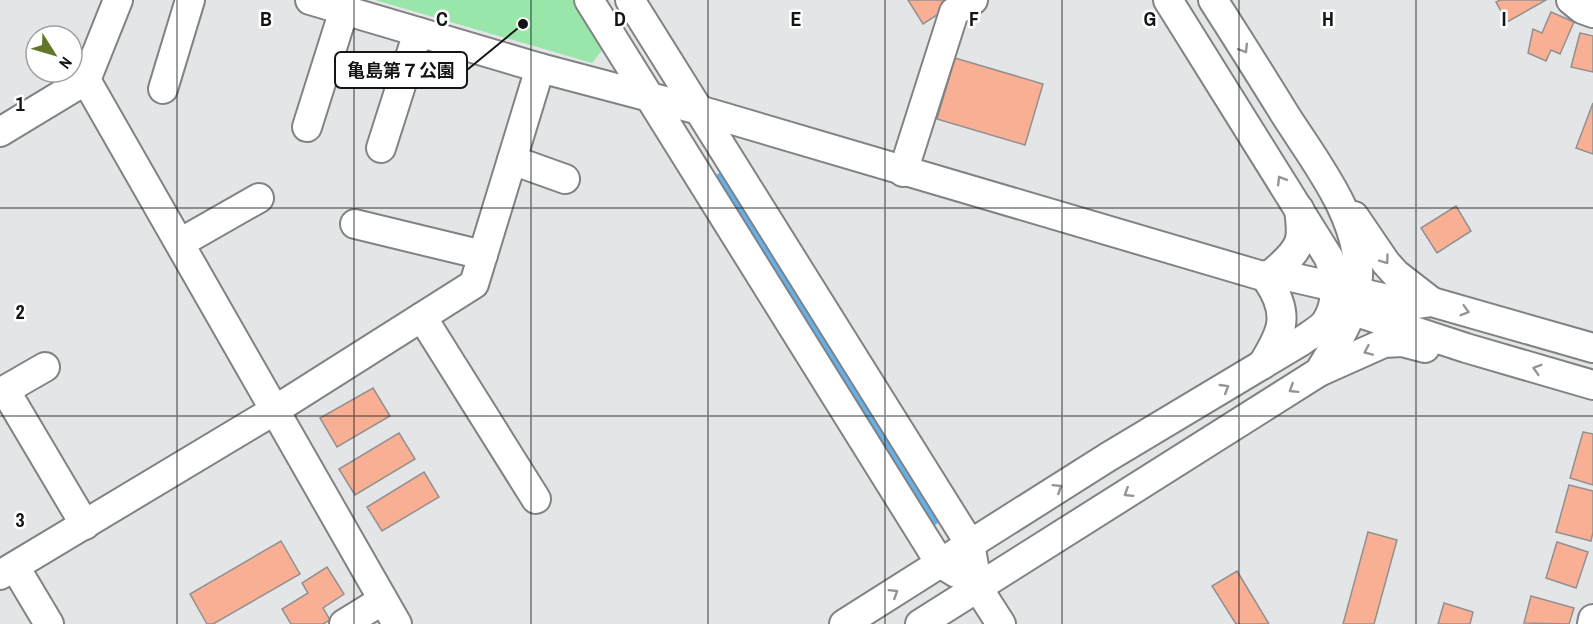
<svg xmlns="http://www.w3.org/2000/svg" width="1593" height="624" viewBox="0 0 1593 624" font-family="'Archivo Narrow','Noto Sans JP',sans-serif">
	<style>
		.green { fill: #98e6aa }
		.water { fill: #63b2f0 }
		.building { fill: #f9af94; stroke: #939090; stroke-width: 1.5 }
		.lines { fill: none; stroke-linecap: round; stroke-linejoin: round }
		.minor-casing { stroke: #808283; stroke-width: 32 }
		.minor { stroke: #fff; stroke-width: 28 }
		.oneway { stroke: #959595 }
		.grid { fill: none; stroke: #131414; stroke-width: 1.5; stroke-opacity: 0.55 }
		.grid-label { font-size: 20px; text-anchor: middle; font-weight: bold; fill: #131414; stroke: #fff; stroke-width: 5; stroke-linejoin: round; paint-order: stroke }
		.leader { fill: none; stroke: #131414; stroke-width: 2 }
		.callout-dot { fill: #131414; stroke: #fff; stroke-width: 2 }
		.callout { fill: #fff; stroke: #131414; stroke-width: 2 }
		.callout-label { font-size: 18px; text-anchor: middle; font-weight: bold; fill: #131414 }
	</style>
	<rect width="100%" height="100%" fill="#e3e5e7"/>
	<polygon class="green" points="375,0 573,0 603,49 592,63"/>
	<polygon class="water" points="725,170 943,520 930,528 714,176"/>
	<g class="building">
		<polygon points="908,0 960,0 923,24"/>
		<polygon points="1500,0 1546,0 1507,22 1496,2"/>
		<polygon points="1551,12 1574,22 1560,54 1551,50 1546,61 1528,53 1533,29 1542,33"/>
		<polygon points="1580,33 1593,36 1593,72 1571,67"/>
		<polygon points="955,58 1043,84 1025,145 937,119"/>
		<polygon points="1593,103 1593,154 1576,148"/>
		<polygon points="1456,206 1471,231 1437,253 1421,228"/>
		<polygon points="373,388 390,416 337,447 320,418"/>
		<polygon points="1583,432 1593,434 1593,485 1570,478"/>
		<polygon points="399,433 415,459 355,495 339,469"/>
		<polygon points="424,472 439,497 382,531 367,507"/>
		<polygon points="1569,485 1593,491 1593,532 1591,541 1556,532"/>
		<polygon points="1368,532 1397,540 1374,624 1343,624"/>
		<polygon points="281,541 300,574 213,624 207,624 190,594"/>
		<polygon points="1557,542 1588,552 1576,588 1546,578"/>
		<polygon points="327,567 344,594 323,608 330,620 323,624 291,624 282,609 308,593 302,583"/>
		<polygon points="1237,571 1269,624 1236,624 1212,586"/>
		<polygon points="1531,596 1574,608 1569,624 1524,623"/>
		<polygon points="1444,603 1473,612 1470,624 1438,624"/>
	</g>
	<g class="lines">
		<defs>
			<g id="minor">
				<polyline points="310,0 540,68 699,110 1259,275 1291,277 1405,303 1418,304 1432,302 1593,348"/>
				<polyline points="589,0 940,563 956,573"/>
				<polyline points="630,0 970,544 978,588 1001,624"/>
				<polyline points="1571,0 1582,9 1593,13"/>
				<polyline points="86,80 397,624"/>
				<polyline points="163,89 190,0"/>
				<polyline points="307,127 344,10"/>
				<polyline points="0,132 86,80 118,0"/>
				<polyline points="381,148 418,32"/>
				<polyline points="512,160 565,179"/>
				<polyline points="903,172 954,12 973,0"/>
				<polyline points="1354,216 1386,263 1396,274 1432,302"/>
				<polyline points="355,224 483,255"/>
				<polyline points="180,243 259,198"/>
				<path d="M1269 276C1280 266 1297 254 1300 239 1302 230 1300 218 1299 209"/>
				<polyline points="1335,305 1466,348 1593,385"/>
				<polyline points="422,317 536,499"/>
				<path d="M1262 365C1282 333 1291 315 1268 281"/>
				<polyline points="45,367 5,390 85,525"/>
				<polyline points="1319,372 1384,343 1402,342 1425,348"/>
				<polyline points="15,567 49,624"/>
				<polyline points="0,575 275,410 474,284 540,68"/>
				<polyline points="344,624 383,600"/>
				<path d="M844 624 1108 457 1300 342C1308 336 1320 330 1326 322 1339 302 1336 279 1329 258L1168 0"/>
				<path d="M920 624 1319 372C1338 341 1357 313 1358 276 1361 219 1316 163 1286 116 1262 77 1238 39 1213 0"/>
				<polyline points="1592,624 1593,619"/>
			</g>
		</defs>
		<use href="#minor" class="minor-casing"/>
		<use href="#minor" class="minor"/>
	</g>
	<defs><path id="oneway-chevron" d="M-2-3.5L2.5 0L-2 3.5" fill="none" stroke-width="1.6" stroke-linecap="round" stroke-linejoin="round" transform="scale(1.5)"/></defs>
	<g class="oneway">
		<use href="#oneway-chevron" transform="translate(1244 49) rotate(58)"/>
		<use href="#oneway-chevron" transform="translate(1281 180) rotate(-122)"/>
		<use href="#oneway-chevron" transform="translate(1385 260) rotate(54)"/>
		<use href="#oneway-chevron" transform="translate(1465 311) rotate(16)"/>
		<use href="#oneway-chevron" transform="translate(1368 351) rotate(156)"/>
		<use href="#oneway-chevron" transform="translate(1537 369) rotate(-164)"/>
		<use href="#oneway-chevron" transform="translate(1225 388) rotate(-31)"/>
		<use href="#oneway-chevron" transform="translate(1293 389) rotate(148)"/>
		<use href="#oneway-chevron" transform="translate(1058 488) rotate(-32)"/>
		<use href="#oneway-chevron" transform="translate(1128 493) rotate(148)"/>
		<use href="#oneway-chevron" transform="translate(894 593) rotate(-32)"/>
	</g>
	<path class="grid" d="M177 0V624M354 0V624M531 0V624M708 0V624M885 0V624M1062 0V624M1239 0V624M1416 0V624M0 208H1593M0 416H1593"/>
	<g class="grid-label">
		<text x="266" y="26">B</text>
		<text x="442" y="26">C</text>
		<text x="620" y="26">D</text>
		<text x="796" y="26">E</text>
		<text x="974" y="26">F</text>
		<text x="1150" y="26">G</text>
		<text x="1328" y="26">H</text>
		<text x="1504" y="26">I</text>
		<text x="20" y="111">1</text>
		<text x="20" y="319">2</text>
		<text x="20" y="527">3</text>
	</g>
	<path class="leader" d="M523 24L467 70"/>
	<circle class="callout-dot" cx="523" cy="24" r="6"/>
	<rect class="callout" x="335" y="52" width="132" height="36" rx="6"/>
	<g class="callout-label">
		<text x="401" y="77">亀島第７公園</text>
	</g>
	<g transform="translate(54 54) rotate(127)"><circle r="28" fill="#ffffff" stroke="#a1a1a1" stroke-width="1.5"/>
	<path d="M0-4.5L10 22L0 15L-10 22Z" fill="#617727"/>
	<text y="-9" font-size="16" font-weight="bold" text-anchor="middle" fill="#131414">N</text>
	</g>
</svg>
